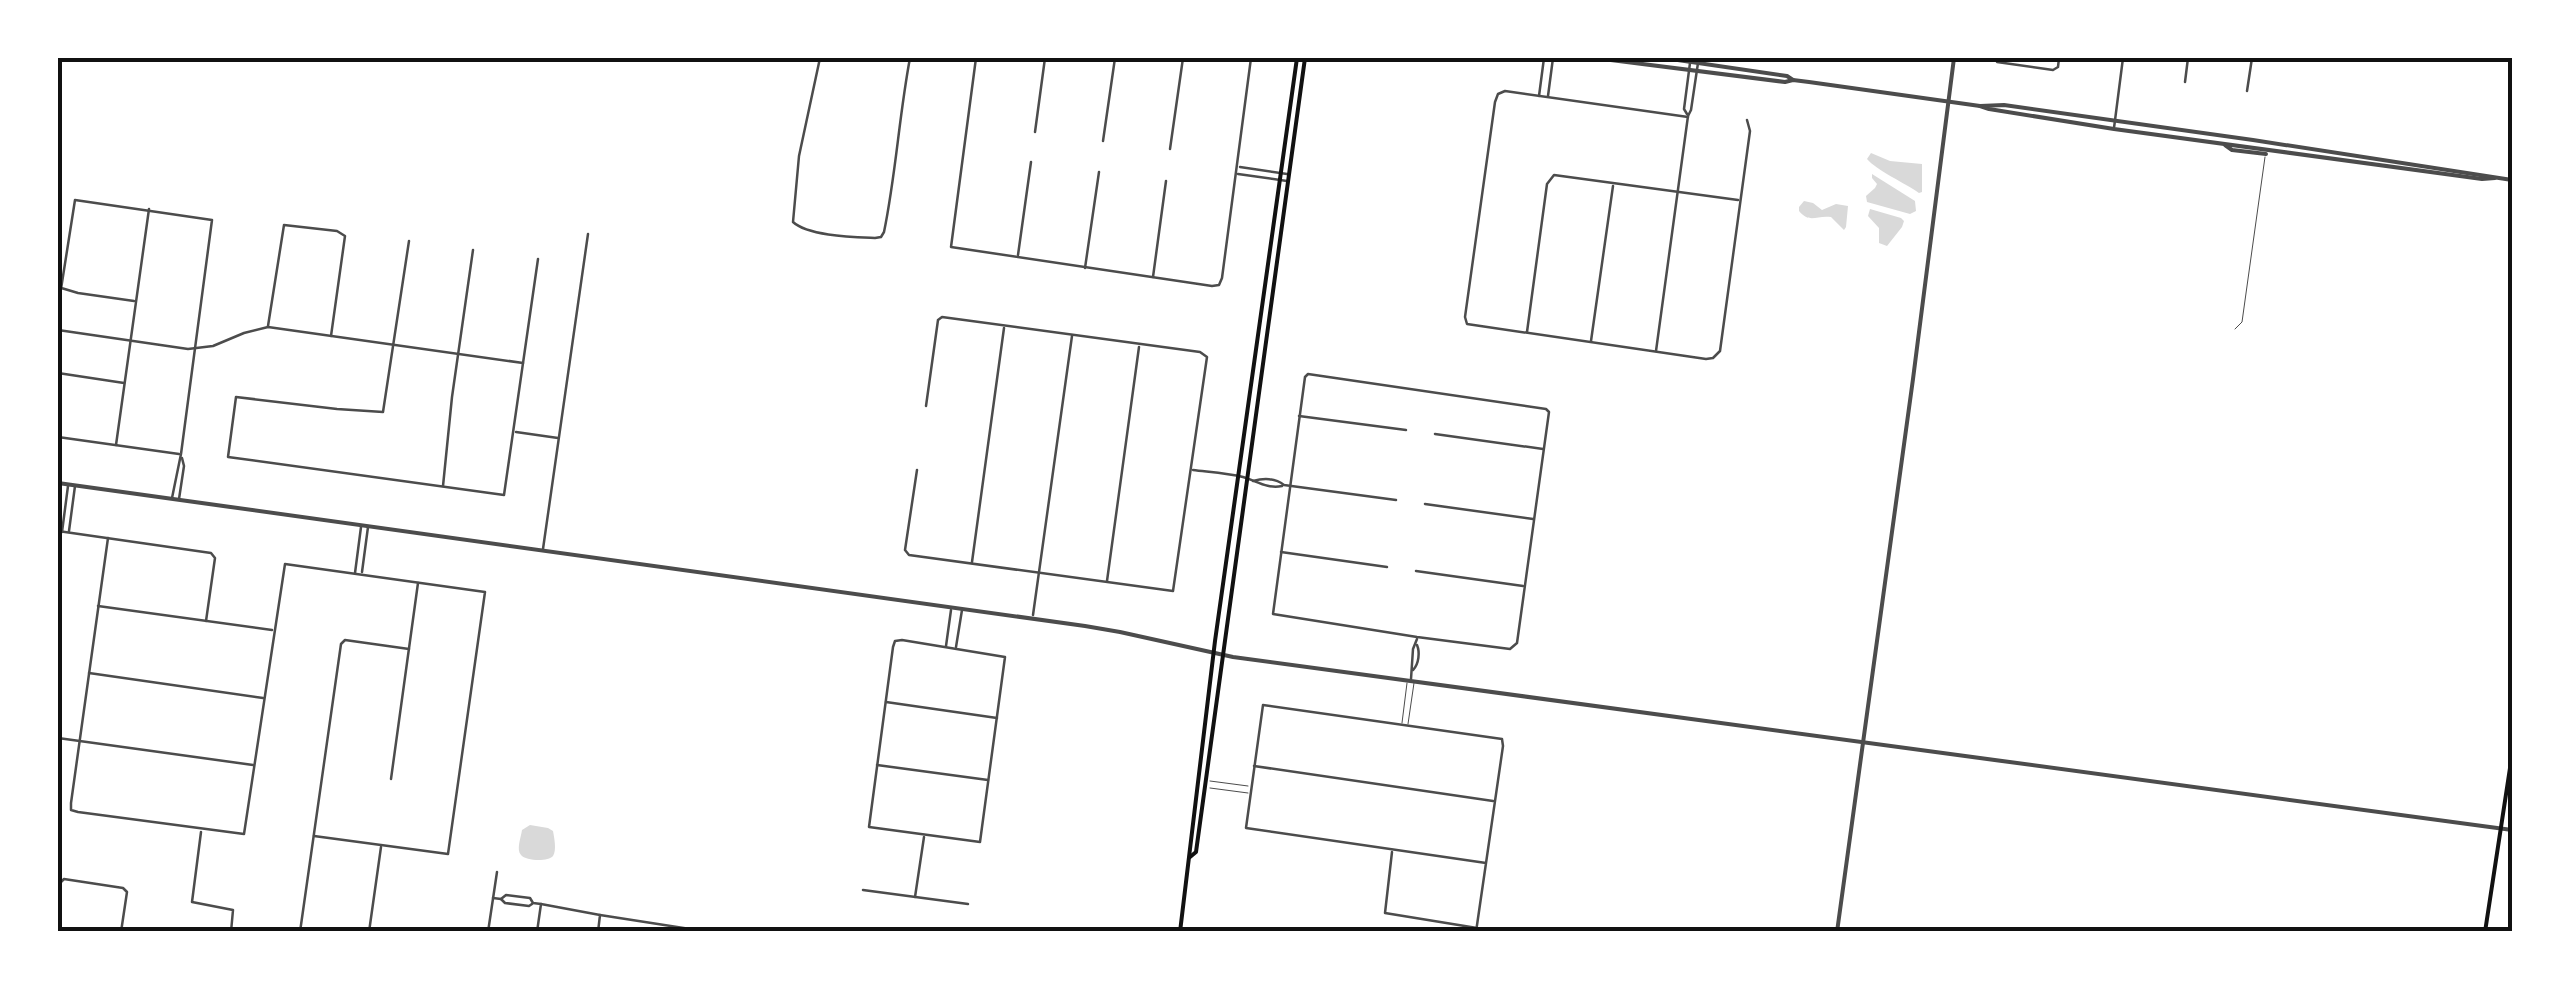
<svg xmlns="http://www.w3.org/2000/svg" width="2570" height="989" viewBox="0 0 2570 989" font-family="'Space Grotesk',sans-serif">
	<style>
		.water { fill: #d9d9d9 }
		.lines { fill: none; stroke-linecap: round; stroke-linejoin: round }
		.service { stroke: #4c4c4c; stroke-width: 1 }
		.minor { stroke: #4c4c4c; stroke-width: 2.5 }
		.tertiary { stroke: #4c4c4c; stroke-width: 4 }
		.secondary { stroke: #111; stroke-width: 4 }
		.neatline { fill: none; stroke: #111; stroke-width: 4 }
	</style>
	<rect width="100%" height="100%" fill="#fff"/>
	<g class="water">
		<path d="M1871 153 1890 161 1922 164V192L1919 193C1905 183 1876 170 1867 159Z"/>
		<polygon points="1872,174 1915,201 1916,211 1910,214 1867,202 1866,196 1875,188 1877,184 1872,178"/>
		<path d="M1804 201 1813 203 1822 210 1836 204 1848 206 1846 227 1844 230 1831 217C1816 215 1810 224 1799 211V207Z"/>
		<polygon points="1870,209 1901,218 1904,221 1902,227 1887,246 1879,243 1879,228 1868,216"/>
		<path d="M530 825 548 828 553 831C554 837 557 850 553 856 548 862 526 861 521 855 516 850 521 837 522 830Z"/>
	</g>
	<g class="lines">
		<g class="service">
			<polyline points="2235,329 2242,322 2265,157"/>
			<polyline points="1402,723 1407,683"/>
			<polyline points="1408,724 1414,683"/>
			<polyline points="1210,781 1248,786"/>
			<polyline points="1210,788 1248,793"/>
		</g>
		<g class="minor">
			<path d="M820 58 799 156 793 222C808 236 853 237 875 238L881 237 884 232C896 174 899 116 910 58"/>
			<polyline points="976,58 951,247 1212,286 1219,285 1222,278 1251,58"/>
			<polyline points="1997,62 2053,70 2058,67 2059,58"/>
			<polyline points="2185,82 2188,58"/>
			<polyline points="2247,91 2252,58"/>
			<polyline points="1539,96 1544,58"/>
			<polyline points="1548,96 1553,58"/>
			<polyline points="1687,114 1684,109 1690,63"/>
			<polyline points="1688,117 1505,91 1498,94 1495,102 1465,317 1467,324 1706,359 1713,358 1720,351 1750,131 1747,120"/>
			<polyline points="2114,128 2123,58"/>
			<polyline points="1035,132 1045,58"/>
			<polyline points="1103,141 1115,58"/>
			<polyline points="1170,149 1183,58"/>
			<polyline points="1240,167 1287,174"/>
			<polyline points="1238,174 1287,181"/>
			<polyline points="409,241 383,412 337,409 236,397 228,457 504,495 538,259"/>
			<polyline points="1018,255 1031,162"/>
			<polyline points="1085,268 1099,172"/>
			<polyline points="1153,277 1166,181"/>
			<polyline points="58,287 78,293 134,301"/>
			<polyline points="61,289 75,200 212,220 181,454 172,498"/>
			<polyline points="268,326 284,225 337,231 345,236 331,336"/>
			<polyline points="58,330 188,349 213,346 244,333 268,327 523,363"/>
			<polyline points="1527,332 1547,184 1554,175 1738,200"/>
			<polyline points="1591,341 1613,186"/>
			<polyline points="1656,351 1688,116 1691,110 1698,63"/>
			<polyline points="58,373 124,383"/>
			<polygon points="1308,374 1546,409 1549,412 1517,643 1510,649 1417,637 1273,614 1305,377"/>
			<polyline points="1299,416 1406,430"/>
			<polyline points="516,432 558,438"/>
			<polyline points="1435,434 1543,449"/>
			<polyline points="58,437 179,454"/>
			<polyline points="116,445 149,209"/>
			<polyline points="917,470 905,550 909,555 1173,591 1207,357 1200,352 942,317 938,320 926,406"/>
			<path d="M1193 470C1209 472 1227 473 1243 477 1257 481 1267 489 1282 486"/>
			<path d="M1253 481C1264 478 1275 478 1284 485L1396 500"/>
			<polyline points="443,486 452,397 473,250"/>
			<polyline points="179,499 184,466 182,458"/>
			<polyline points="1425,504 1533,519"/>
			<polyline points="58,531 211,553 215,558 206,621"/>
			<polyline points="69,531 75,486"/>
			<polyline points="62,532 68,486"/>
			<polyline points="108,538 71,803 71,810 78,812 244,834 285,564 485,592 448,854 314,836"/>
			<polyline points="543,549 588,234"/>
			<polyline points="1281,552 1387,567"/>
			<polyline points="972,562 1004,328"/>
			<polyline points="1416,571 1523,586"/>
			<polyline points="362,572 368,527"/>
			<polyline points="355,573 361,527"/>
			<polyline points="1107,581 1139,347"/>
			<polyline points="98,606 272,630"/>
			<polyline points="1033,615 1072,336"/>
			<polygon points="902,640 1005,657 980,842 869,827 893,647 895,641"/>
			<polyline points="946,646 951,610"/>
			<polyline points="956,647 962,610"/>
			<path d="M1413 670C1419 664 1420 652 1417 645"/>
			<polyline points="89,673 263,698"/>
			<polyline points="1411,679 1413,649 1417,639"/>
			<polyline points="886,702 997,718"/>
			<polyline points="58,738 253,765"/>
			<polyline points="877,765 988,780"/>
			<polyline points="1254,766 1493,801"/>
			<polyline points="391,779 418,583"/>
			<polyline points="201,832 192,902 233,910 231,932"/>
			<polyline points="1392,852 1385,913 1477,928"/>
			<polyline points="863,890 968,904"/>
			<polyline points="58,897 60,883 64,879 123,888 127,892 121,932"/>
			<polyline points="915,897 924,837"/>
			<polyline points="493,898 501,899 505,903 529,906 532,904"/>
			<polyline points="501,899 506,895 530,898 533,903 541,904 537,932"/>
			<polyline points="541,904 600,915 598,932"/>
			<polyline points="600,915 690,929 689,932"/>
			<polyline points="300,932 341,644 345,640 409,649"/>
			<polyline points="369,932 381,847"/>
			<polyline points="488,932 497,872"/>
			<polyline points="1476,932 1503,746 1502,739 1263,705 1246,828 1486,863"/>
		</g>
		<g class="tertiary">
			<polyline points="1595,58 1785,82 1793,80 1809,82 1980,106 1989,109 2114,129 2482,179 2495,178"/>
			<polyline points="1664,58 1787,76 1793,80"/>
			<polyline points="1980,106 2004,105 2253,140 2512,180"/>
			<polyline points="2225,145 2232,150 2266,154"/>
			<polyline points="58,483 1085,626 1120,632 1233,657 2512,830"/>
			<polyline points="1837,932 1913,379 1954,58"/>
		</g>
		<g class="secondary">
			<polyline points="1190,857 1196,852 1305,58"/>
			<polyline points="1180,932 1215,641 1297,58"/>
			<polyline points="2485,932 2512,755"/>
		</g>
	</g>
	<rect width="2570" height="989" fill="none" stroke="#ffffff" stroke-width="120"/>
	<rect x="60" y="60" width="2450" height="869" class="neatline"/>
</svg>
